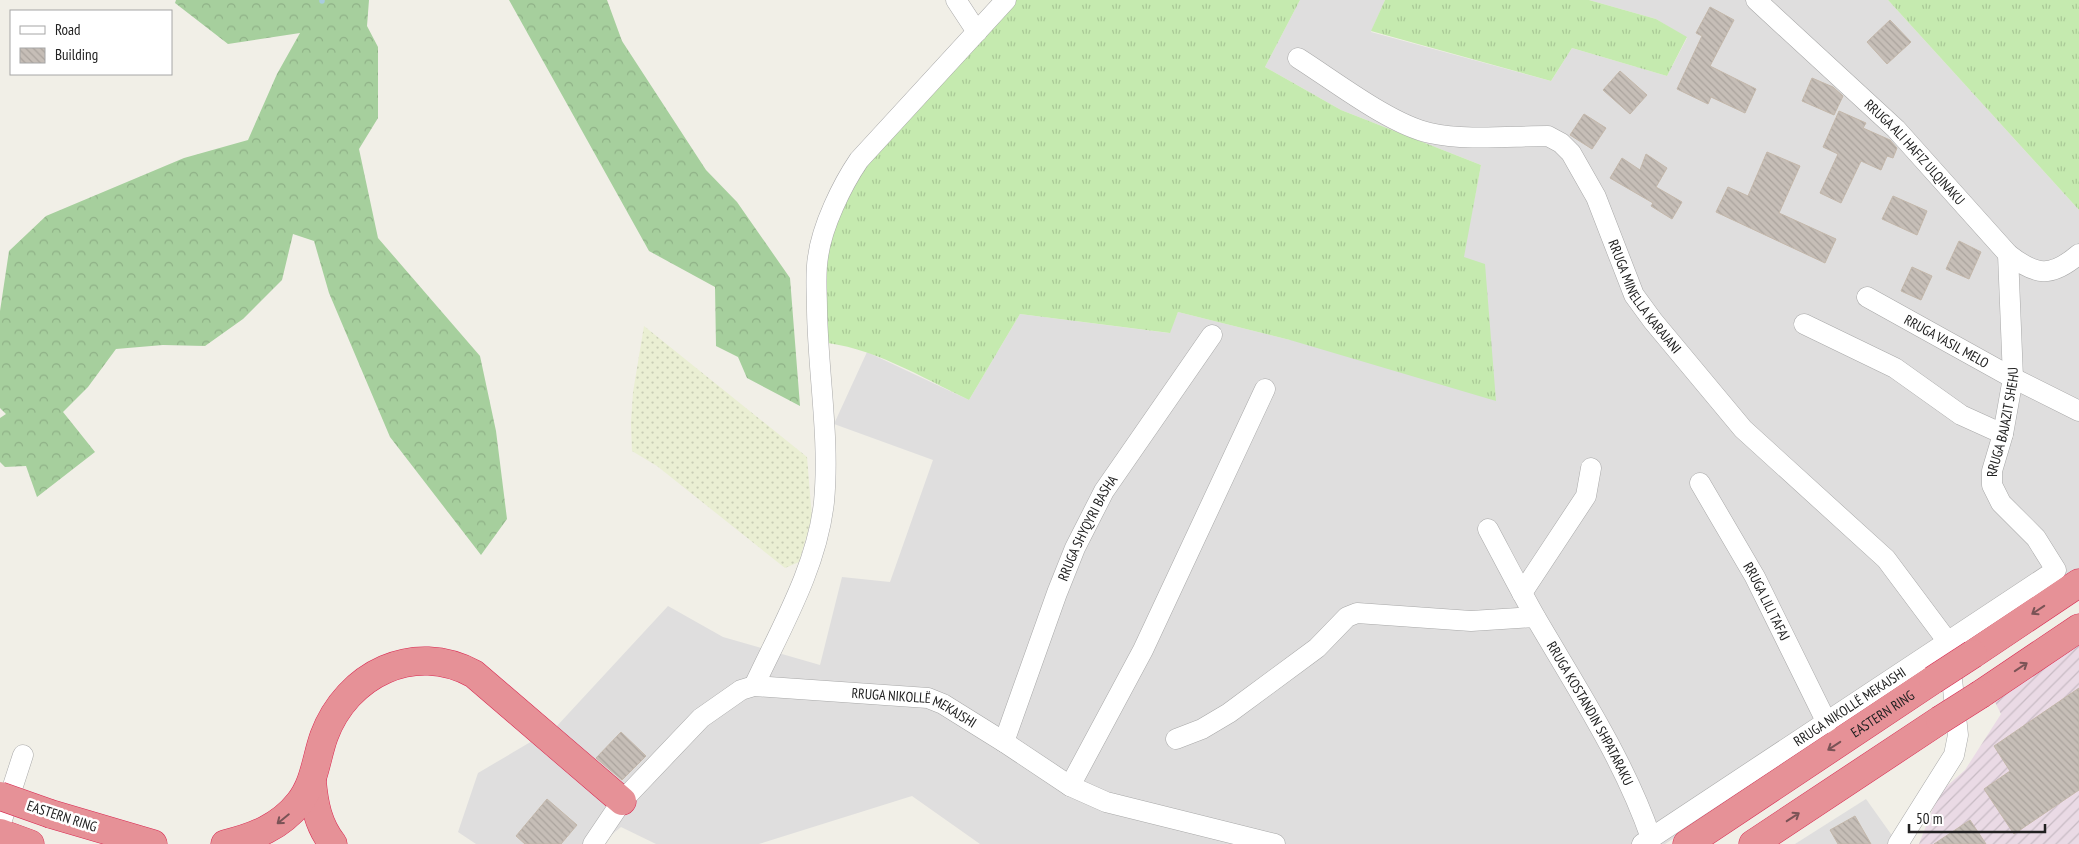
<svg xmlns="http://www.w3.org/2000/svg" width="2079" height="844" viewBox="0 0 2079 844" font-family="'PT Sans Narrow',sans-serif">
	<style>
		.residential { fill: #dfdede }
		.industrial { fill: url(#industrial-furrows) }
		.farmland { fill: url(#farmland-dots) }
		.grass { fill: url(#grass-tufts) }
		.forest { fill: url(#forest-crowns) }
		.lines { fill: none; stroke-linecap: round; stroke-linejoin: round }
		.stream { stroke: #a9ccde; stroke-width: 5.5 }
		.building { fill: url(#building-back-hatch); stroke: #c3b7aa }
		.minor-casing { stroke: #a8a8a8; stroke-width: 21 }
		.highway-casing { stroke: #d92a52; stroke-width: 29 }
		.minor { stroke: #fff; stroke-width: 20 }
		.highway { stroke: #e69197; stroke-width: 28 }
		.highway-bridge-casing { stroke: #d92a52; stroke-width: 29; stroke-linecap: butt }
		.highway-bridge { stroke: #e69197; stroke-width: 28 }
		.oneway { stroke: #7a5356 }
		.labels { text-anchor: middle; stroke-width: 5; stroke-linejoin: round; paint-order: stroke }
		.street-label { font-size: 14px; fill: #212121; stroke: #fff }
	</style>
	<defs>
		<pattern id="industrial-furrows" width="10" height="10" patternUnits="userSpaceOnUse" patternTransform="scale(1.25)"><rect width="10" height="10" fill="#eadae5"/><path d="M-1 1l2-2M0 10L10 0M9 11l2-2" fill="none" stroke="#c8bbc4"/></pattern>
		<pattern id="farmland-dots" width="8" height="8" patternUnits="userSpaceOnUse" patternTransform="scale(1.25)"><rect width="8" height="8" fill="#eaefd3"/><path d="M2 2h.1M6 6h.1" fill="none" stroke="#c8cdb5" stroke-width="1.8" stroke-linecap="round"/></pattern>
		<pattern id="grass-tufts" width="24" height="20" patternUnits="userSpaceOnUse" patternTransform="scale(1.25)"><rect width="24" height="20" fill="#c5eaaf"/><path d="M3 7l-1-3M5 7V3M7 7l1-3M15 17l-1-3M17 17v-4M19 17l1-3" fill="none" stroke="#a9c896"/></pattern>
		<pattern id="forest-crowns" width="20" height="18" patternUnits="userSpaceOnUse" patternTransform="scale(1.25)"><rect width="20" height="18" fill="#a6cf9d"/><path d="M2 6a3 3 0 1 1 6 0M12 15a3 3 0 1 1 6 0" fill="none" stroke="#8fb187"/></pattern>
		<pattern id="building-back-hatch" width="6" height="6" patternUnits="userSpaceOnUse" patternTransform="scale(1.25)"><rect width="6" height="6" fill="#c6beb7"/><path d="M-1 5l2 2M0 0l6 6M5-1l2 2" fill="none" stroke="#aaa39d"/></pattern>
	</defs>
	<rect width="100%" height="100%" fill="#f1efe7"/>
	<g class="residential">
		<polygon points="1300,0 1385,0 1371,32 1551,81 1572,48 1667,76 1687,38 1656,19 1589,0 1888,0 2079,210 2079,569 2049,589 1961,641 1859,714 1665,844 980,844 912,796 759,844 656,844 621,827 600,844 476,844 458,832 478,773 556,727 668,606 723,637 820,665 842,577 890,582 933,460 834,424 867,352 969,400 1020,314 1169,333 1178,312 1290,340 1463,257 1481,165 1341,110 1265,67"/>
		<polygon points="1866,799 1898,844 1795,844"/>
	</g>
	<polygon class="industrial" points="2079,645 2079,844 1919,844 1939,793 1965,770 2001,714 1995,702"/>
	<polygon class="farmland" points="644,326 807,457 812,518 799,562 785,568 657,466 632,451 631,423 633,392"/>
	<g class="grass">
		<path d="M1006 0H1300L1265 67 1341 110 1481 165 1464 257 1485 264 1496 401 1290 340 1178 312 1170 333 1020 314 969 400C921 377 871 346 818 342L816 274 850 173Z"/>
		<polygon points="1385,0 1589,0 1656,19 1687,37 1667,76 1572,48 1551,81 1371,31"/>
		<polygon points="1888,0 2079,0 2079,210"/>
	</g>
	<g class="forest">
		<polygon points="176,0 369,0 367,26 378,47 378,118 359,149 378,238 480,356 496,431 507,519 481,555 390,437 329,293 314,241 293,234 282,280 243,319 205,346 163,345 116,349 88,387 63,412 95,452 37,497 26,466 5,467 0,462 0,418 6,414 0,408 0,311 9,251 46,216 184,158 248,140 277,74 300,33 228,44 175,3"/>
		<polygon points="509,0 607,0 622,41 706,170 737,202 790,278 800,406 747,378 738,357 716,346 715,287 649,251"/>
	</g>
	<g class="lines">
		<polyline class="stream" points="322,0 322,1"/>
	</g>
	<g class="building">
		<polygon points="1710,7 1734,20 1710,66 1756,89 1745,113 1711,97 1708,104 1677,89 1702,36 1696,33"/>
		<polygon points="1890,20 1911,42 1887,64 1867,42"/>
		<polygon points="1620,71 1647,95 1630,114 1603,90"/>
		<polygon points="1812,78 1833,87 1843,96 1834,115 1802,101"/>
		<polygon points="1839,111 1866,123 1863,128 1890,140 1897,148 1893,158 1887,156 1881,170 1861,161 1841,203 1820,193 1838,154 1823,147"/>
		<polygon points="1584,114 1606,128 1592,149 1570,135"/>
		<polygon points="1767,152 1800,166 1779,213 1836,239 1825,263 1716,212 1728,187 1748,196"/>
		<polygon points="1646,154 1667,168 1656,187 1682,202 1672,219 1651,206 1653,203 1610,178 1622,158 1640,170"/>
		<polygon points="1893,196 1927,211 1917,235 1882,219"/>
		<polygon points="1959,241 1981,252 1969,279 1946,269"/>
		<polygon points="1912,267 1932,276 1921,300 1901,291"/>
		<polygon points="2079,688 2079,790 2014,834 1984,789 2010,771 1994,746"/>
		<polygon points="621,732 646,756 622,780 596,758"/>
		<polygon points="547,799 577,825 561,844 525,844 516,836"/>
		<polygon points="1855,816 1871,844 1838,844 1830,830"/>
		<polygon points="1970,820 1986,844 1934,844"/>
	</g>
	<g class="lines">
		<defs>
			<g id="minor">
				<polyline points="956,0 977,32"/>
				<path id="s1" d="M1756 0 1896 129 2008 254C2036 276 2051 278 2079 254"/>
				<path id="s2" d="M1298 58C1333 80 1391 125 1430 133 1466 141 1511 136 1548 136L1561 143 1571 153 1596 197 1634 295 1653 321 1743 429 1886 559 1948 642 1958 735 1954 755 1898 844"/>
				<path id="s3" d="M1867 297 2013 378 2079 411"/>
				<polyline points="1804,324 1895,368 1961,415 2003,434"/>
				<path id="s4" d="M1700 483 1755 577 1827 723"/>
				<path id="s5" d="M1488 529C1504 559 1520 590 1537 620 1578 690 1624 760 1651 838"/>
				<polyline points="1522,593 1586,496 1591,468"/>
				<path d="M754 686C781 628 817 567 824 502 830 439 818 373 817 310 817 292 815 274 818 257 822 226 842 185 859 160L1006 0"/>
				<polyline points="1176,739 1202,729 1229,713 1317,648 1347,617 1357,613 1471,621 1535,617"/>
				<path id="s6" d="M1004 742 1057 593 1075 548 1104 491 1212 335"/>
				<polyline points="1070,786 1143,650 1265,389"/>
				<polyline points="0,826 23,755"/>
				<path id="s7" d="M593 844 622 801 701 718 741 690 754 686 928 698 943 704 1004 742 1070 786 1106 802 1275 844"/>
				<path id="s8" d="M1642 844 2056 570 2036 538 2001 503 1992 485V471L2003 434 2013 378 2008 254"/>
			</g>
			<g id="highway">
				<polyline points="1973,654 2079,583"/>
				<polyline points="1981,694 2079,628"/>
				<path d="M312 780C314 804 318 825 333 844"/>
				<polyline points="51,814 153,844"/>
				<polyline points="0,833 30,844"/>
				<path d="M225 844C254 837 280 827 299 803 315 783 316 758 324 736 347 674 414 641 474 674L622 801"/>
				<path id="s9" d="M1687 844 1933 680"/>
				<polyline points="1753,844 1940,720"/>
			</g>
		</defs>
		<use href="#minor" class="minor-casing"/>
		<use href="#highway" class="highway-casing"/>
		<use href="#minor" class="minor"/>
		<use href="#highway" class="highway"/>
		<defs>
			<g id="highway-bridge">
				<polyline points="1933,680 1973,654"/>
				<polyline points="1940,720 1981,694"/>
				<polyline points="0,796 51,814"/>
			</g>
		</defs>
		<use href="#highway-bridge" class="highway-bridge-casing"/>
		<use href="#highway-bridge" class="highway-bridge"/>
	</g>
	<defs><path id="oneway-shaft" d="M-6 0H5M1.5-3L5.5 0L1.5 3" fill="none" stroke-width="1.6" stroke-linecap="round" stroke-linejoin="round" transform="scale(1.25)"/></defs>
	<g class="oneway">
		<use href="#oneway-shaft" transform="translate(2038 610) rotate(146)"/>
		<use href="#oneway-shaft" transform="translate(2021 667) rotate(-34)"/>
		<use href="#oneway-shaft" transform="translate(1834 746) rotate(147)"/>
		<use href="#oneway-shaft" transform="translate(1793 817) rotate(-33)"/>
		<use href="#oneway-shaft" transform="translate(283 819) rotate(141)"/>
	</g>
	<g class="labels">
		<g class="street-label">
			<text dy="5" stroke="none"><textPath href="#s1" startOffset="220">RRUGA ALI HAFIZ ULQINAKU</textPath></text>
			<text dy="5" stroke="none"><textPath href="#s2" startOffset="462">RRUGA MINELLA KARAJANI</textPath></text>
			<text dy="5" stroke="none"><textPath href="#s3" startOffset="91">RRUGA VASIL MELO</textPath></text>
			<text dy="5" stroke="none"><textPath href="#s8" startOffset="668">RRUGA BAJAZIT SHEHU</textPath></text>
			<text dy="5" stroke="none"><textPath href="#s6" startOffset="230">RRUGA SHYQYRI BASHA</textPath></text>
			<text dy="5" stroke="none"><textPath href="#s4" startOffset="136">RRUGA LILI TAFAJ</textPath></text>
			<text dy="5" stroke="none"><textPath href="#s8" startOffset="249">RRUGA NIKOLLË MEKAJSHI</textPath></text>
			<text dy="5" stroke="none"><textPath href="#s7" startOffset="392">RRUGA NIKOLLË MEKAJSHI</textPath></text>
			<text dy="5" stroke="none"><textPath href="#s9" startOffset="235">EASTERN RING</textPath></text>
			<text dy="5" stroke="none"><textPath href="#s5" startOffset="211">RRUGA KOSTANDIN SHPATARAKU</textPath></text>
			<text transform="translate(62 816) rotate(18)" y="5">EASTERN RING</text>
		</g>
	</g>
	<rect x="10" y="10" width="162" height="65" fill="#ffffff" stroke="#a6a6a6"/>
	<rect x="20" y="26" width="25" height="8" fill="#ffffff" stroke="#a6a6a6"/>
	<text x="55" y="35" font-size="15" fill="#212121">Road</text>
	<rect x="20" y="48" width="25" height="15" fill="url(#building-back-hatch)" stroke="#a6a6a6"/>
	<text x="55" y="60" font-size="15" fill="#212121">Building</text>
	<path d="M1909 824v8h136v-8" fill="none" stroke="#212121" stroke-width="2.5"/>
	<text x="1916" y="824" font-size="15" fill="#212121" stroke="#ffffff" stroke-width="4" paint-order="stroke">50 m</text>
</svg>
